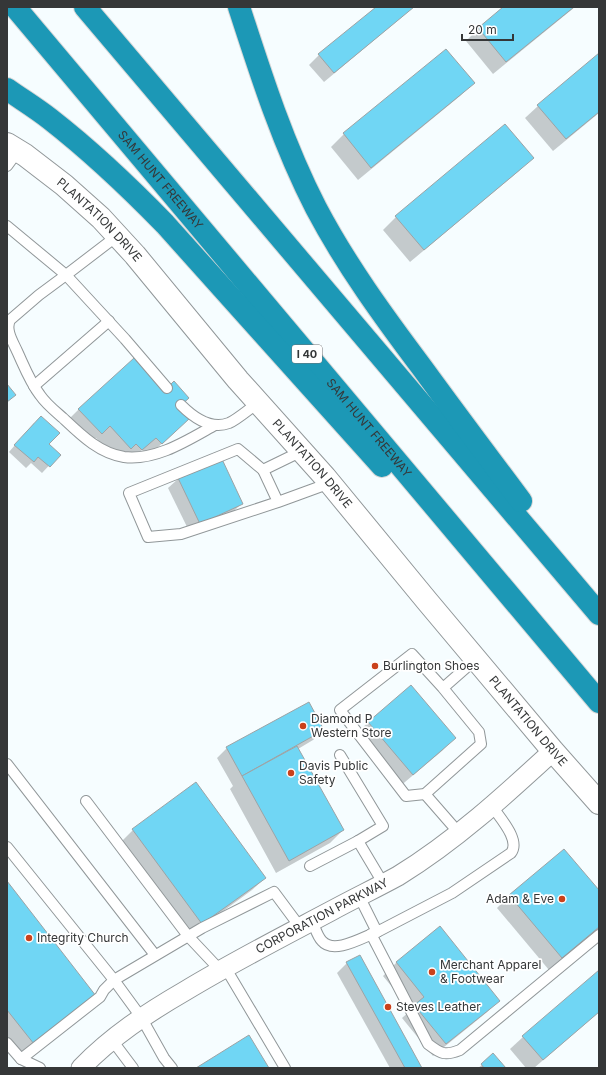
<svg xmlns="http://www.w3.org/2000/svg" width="606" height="1075" viewBox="0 0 606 1075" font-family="Inter,sans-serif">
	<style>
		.shadow { fill: #0003 }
		.building { fill: #70d6f4; stroke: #9da3a5 }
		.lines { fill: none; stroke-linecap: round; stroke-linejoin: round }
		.service-casing { stroke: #919799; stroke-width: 12 }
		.minor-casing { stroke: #919799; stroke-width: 21 }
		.tertiary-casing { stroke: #919799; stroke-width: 24 }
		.motorway-casing { stroke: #d7d7d7; stroke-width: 24 }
		.service { stroke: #fff; stroke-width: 10 }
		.minor { stroke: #fff; stroke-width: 19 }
		.tertiary { stroke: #fff; stroke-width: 22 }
		.motorway { stroke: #1c98b6; stroke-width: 22 }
		.poi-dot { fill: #ca411b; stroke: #fff; stroke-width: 1.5 }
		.labels { text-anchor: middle; stroke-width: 3.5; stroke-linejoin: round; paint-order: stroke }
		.shield { fill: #fff; stroke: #727374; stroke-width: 1 }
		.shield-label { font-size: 11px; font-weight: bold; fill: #353738 }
		.street-label { font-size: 12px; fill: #353738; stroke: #fff }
		.poi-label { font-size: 12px; fill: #353738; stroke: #fff; text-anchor: start }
	</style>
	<rect width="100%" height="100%" fill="#f6fdff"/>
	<g class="shadow">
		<polygon points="377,7 412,7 403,16 324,82 309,65 319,55"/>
		<polygon points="505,7 575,7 493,74 466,41 478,29"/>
		<polygon points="446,50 473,83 460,96 358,180 331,147 344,134"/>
		<polygon points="599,54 599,113 553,151 525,118 538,106"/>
		<polygon points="532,158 519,171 410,262 383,230 396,217"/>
		<polygon points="79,409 175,432 148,456 142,450 129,462 123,456 117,461 96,438 88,446 66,422"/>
		<polygon points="34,423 48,444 59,455 42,473 31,463 26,468 9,452"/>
		<polygon points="221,459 242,503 232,513 190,533 168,488 178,479"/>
		<polygon points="368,722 454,738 442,751 399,787 356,735"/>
		<polygon points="323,730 313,740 298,749 343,830 330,843 276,873 230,789 233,786 217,758 227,748"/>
		<polygon points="133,830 265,878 252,890 189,936 120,843"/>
		<polygon points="7,882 82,1009 20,1056 7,1039"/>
		<polygon points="599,892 599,928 549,970 497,908 510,895"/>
		<polygon points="440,928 499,1001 486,1013 433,1056 402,1018 411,1010 383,976 396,963"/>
		<polygon points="347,963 421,1068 390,1068 337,973"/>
		<polygon points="599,971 599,1012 534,1068 526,1068 510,1049 523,1037"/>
		<polygon points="493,1055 504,1068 478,1068 482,1065"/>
	</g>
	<g class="building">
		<polygon points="376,7 414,7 334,73 318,54"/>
		<polygon points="503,7 574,7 506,62 478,28"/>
		<polygon points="446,49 475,83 371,168 343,133"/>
		<polygon points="599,53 599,112 566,139 537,105"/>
		<polygon points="505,124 534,158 424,250 395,216"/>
		<polygon points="134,358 164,391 174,381 189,398 178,408 189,419 162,444 156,438 142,450 136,444 131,449 110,426 102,434 78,409"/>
		<polygon points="7,384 16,395 7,402"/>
		<polygon points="41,416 60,433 49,444 61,455 50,467 38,457 34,462 14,445"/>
		<polygon points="221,457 243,504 200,524 178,478"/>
		<polygon points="411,685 456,738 413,775 368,722"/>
		<polygon points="309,702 324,730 242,776 226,747"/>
		<polygon points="297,746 344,830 289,861 242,776"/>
		<polygon points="196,782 266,878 202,924 132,829"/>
		<polygon points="564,849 599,890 599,927 562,958 509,895"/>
		<polygon points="7,881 96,996 34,1044 7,1010"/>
		<polygon points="440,926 500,1001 446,1044 414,1005 424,997 396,962"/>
		<polygon points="360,955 422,1068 405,1068 346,962"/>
		<polygon points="599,970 599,1012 543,1060 522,1036"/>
		<polygon points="249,1035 269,1068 196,1068"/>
		<polygon points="493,1053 506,1068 484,1068 481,1064"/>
	</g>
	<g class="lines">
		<defs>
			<g id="service">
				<polyline points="7,166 18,151"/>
				<polyline points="7,226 66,275 117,236"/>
				<polyline points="34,386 109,321"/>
				<path d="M167 388 125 339 66 275 39 295 10 320C5 330 13 342 17 351 24 366 30 382 40 395 46 404 55 411 63 418 81 435 99 453 124 457 156 461 188 440 215 425"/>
				<path d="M181 405C194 418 211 430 229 423 238 419 250 408 258 403"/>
				<polyline points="263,470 302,451"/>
				<polyline points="278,502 263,470 238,449 129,493 148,537 181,534 278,502 330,483"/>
				<polyline points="443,688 479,732 481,744 425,794 406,796 340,710 412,654 443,688 476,659"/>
				<polyline points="340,755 383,826 358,841"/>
				<polyline points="7,764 155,955"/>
				<polyline points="425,794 459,833"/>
				<polyline points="86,801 188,936 220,970"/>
				<polyline points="7,847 114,980 141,1017 164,1058 172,1068"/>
				<polyline points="310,866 358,841 383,883"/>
				<path d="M359 896 377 932 452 893 511 853C521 840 499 817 492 806"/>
				<path d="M312 921C315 927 317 936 322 941 334 955 363 937 377 932"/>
				<path d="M371 934 428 1044C441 1054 445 1056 460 1050L599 935"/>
				<polyline points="225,967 285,1068"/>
				<polyline points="112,1040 133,1068"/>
				<polyline points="7,1043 21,1059 100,997 104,990 114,980 202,928 274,892 300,927"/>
				<polyline points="21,1059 40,1068"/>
			</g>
			<g id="minor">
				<path id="s1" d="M81 1068C112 1036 147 1013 185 991 233 962 282 937 331 911 353 899 376 888 398 876 455 841 504 796 553 751"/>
			</g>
			<g id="tertiary">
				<path id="s2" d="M7 144 25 155 64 185 101 218 135 255 238 380 325 477 427 601 553 751 599 803"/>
			</g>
			<g id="motorway">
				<path id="s3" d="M15 7 599 702"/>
				<polyline points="85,7 599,614"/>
				<path d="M239 7C261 75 283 144 316 208 346 265 384 317 423 369 455 413 488 457 521 501"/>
				<path d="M7 89C21 99 36 108 50 119 91 151 129 187 165 224L382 466"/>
			</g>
		</defs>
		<use href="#service" class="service-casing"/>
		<use href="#minor" class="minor-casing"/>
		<use href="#tertiary" class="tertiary-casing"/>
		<use href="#motorway" class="motorway-casing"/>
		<use href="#service" class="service"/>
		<use href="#minor" class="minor"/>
		<use href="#tertiary" class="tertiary"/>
		<use href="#motorway" class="motorway"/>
	</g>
	<g class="poi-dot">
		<circle cx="375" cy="666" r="4"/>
		<circle cx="303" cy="726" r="4"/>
		<circle cx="291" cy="773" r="4"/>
		<circle cx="562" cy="899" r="4"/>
		<circle cx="29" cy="938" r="4"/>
		<circle cx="432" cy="972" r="4"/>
		<circle cx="388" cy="1007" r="4"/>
	</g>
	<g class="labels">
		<rect class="shield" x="292" y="345" width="30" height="18" rx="3"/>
		<g class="shield-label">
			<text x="307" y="358">I 40</text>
		</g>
		<g class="street-label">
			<text dy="4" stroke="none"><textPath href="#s3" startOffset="226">SAM HUNT FREEWAY</textPath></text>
			<text dy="4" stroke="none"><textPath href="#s2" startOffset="120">PLANTATION DRIVE</textPath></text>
			<text dy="4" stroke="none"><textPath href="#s3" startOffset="550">SAM HUNT FREEWAY</textPath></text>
			<text dy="4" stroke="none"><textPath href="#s2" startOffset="444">PLANTATION DRIVE</textPath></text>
			<text dy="4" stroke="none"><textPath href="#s2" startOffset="780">PLANTATION DRIVE</textPath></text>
			<text dy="4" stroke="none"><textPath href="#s1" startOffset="286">CORPORATION PARKWAY</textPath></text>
		</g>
		<g class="poi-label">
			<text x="383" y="670">Burlington Shoes</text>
			<text x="311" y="723">Diamond P<tspan x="311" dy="14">Western Store</tspan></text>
			<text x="299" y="770">Davis Public<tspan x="299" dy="14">Safety</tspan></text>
			<text x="554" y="903" text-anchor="end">Adam &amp; Eve</text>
			<text x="37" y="942">Integrity Church</text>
			<text x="440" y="969">Merchant Apparel<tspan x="440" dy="14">&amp; Footwear</tspan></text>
			<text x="396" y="1011">Steves Leather</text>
		</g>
	</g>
	<rect width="606" height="1075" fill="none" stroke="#353738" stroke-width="16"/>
	<path d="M462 34v6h51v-6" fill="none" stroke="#353738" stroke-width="2"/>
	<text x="468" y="34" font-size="12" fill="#353738" stroke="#ffffff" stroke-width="3" paint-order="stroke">20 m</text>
</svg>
